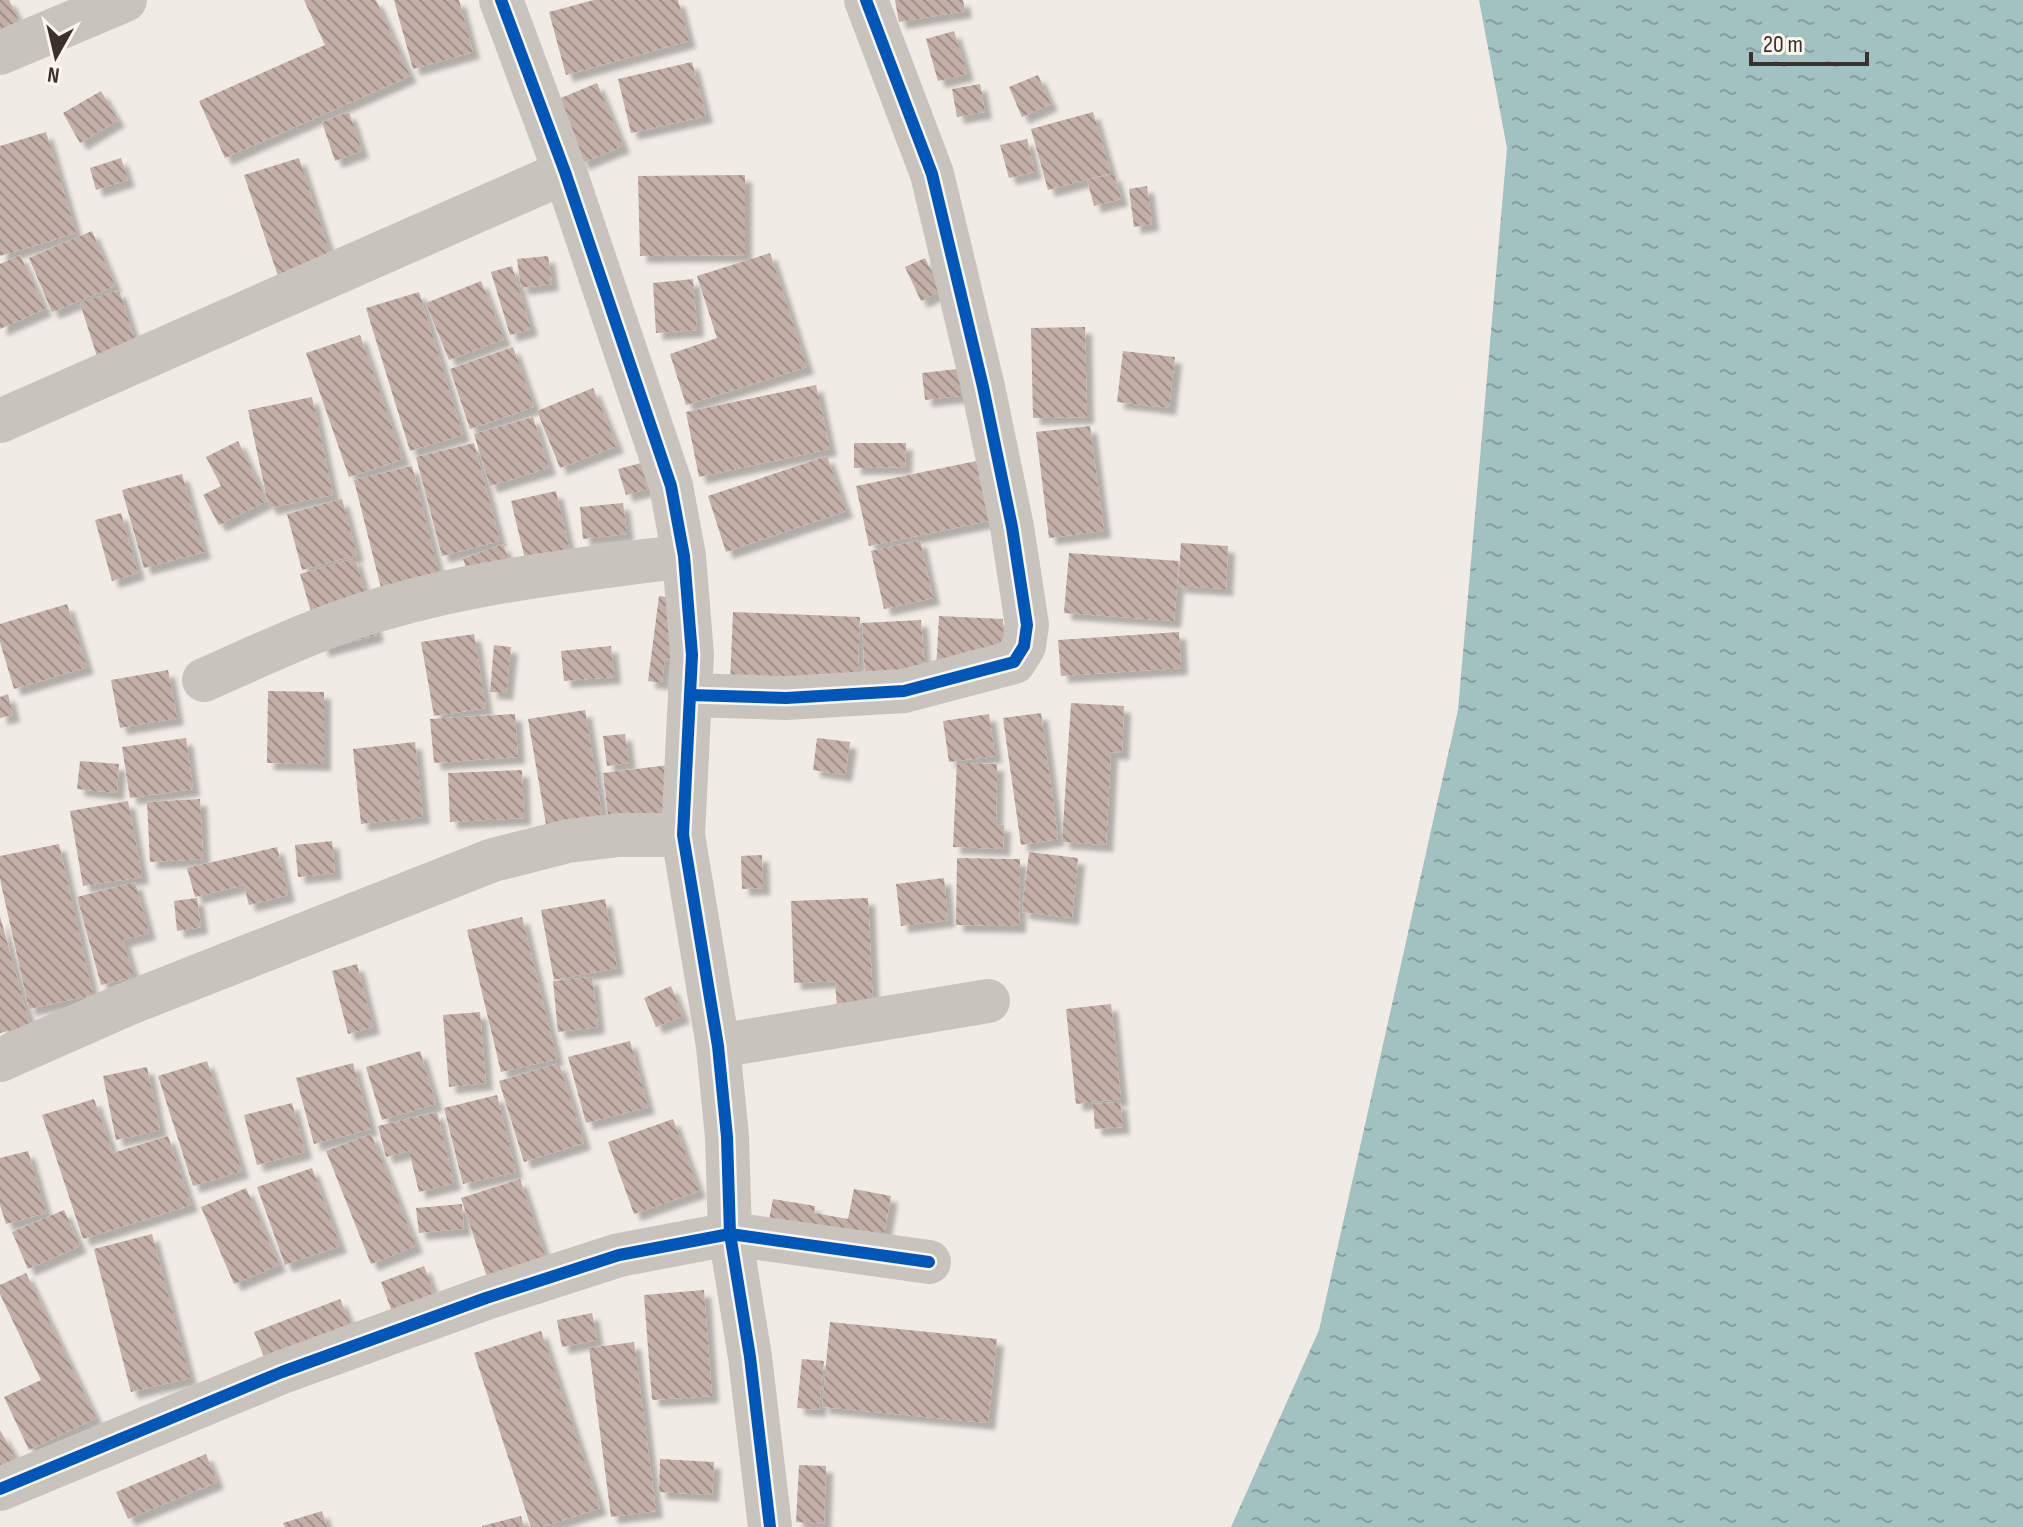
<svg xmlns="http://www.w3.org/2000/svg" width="2023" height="1527" viewBox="0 0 2023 1527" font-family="'Sofia Sans Condensed',sans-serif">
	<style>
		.water { fill: url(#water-ripples) }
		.building { fill: url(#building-back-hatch); filter: url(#shadow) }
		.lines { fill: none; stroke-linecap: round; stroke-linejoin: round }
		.minor { stroke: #c9c3be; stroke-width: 44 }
		.cycleway-casing { stroke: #fbf5ee; stroke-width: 17 }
		.cycleway { stroke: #0057b8; stroke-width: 12 }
	</style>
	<defs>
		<pattern id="water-ripples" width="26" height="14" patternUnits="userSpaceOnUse" patternTransform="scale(2)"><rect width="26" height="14" fill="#a1c2c1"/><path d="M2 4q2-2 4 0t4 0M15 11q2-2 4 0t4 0" fill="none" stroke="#849e9d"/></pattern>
		<pattern id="building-back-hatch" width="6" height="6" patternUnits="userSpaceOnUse" patternTransform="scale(2)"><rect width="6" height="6" fill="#c3afa7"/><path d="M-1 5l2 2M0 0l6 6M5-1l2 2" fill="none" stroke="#a08f88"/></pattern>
		<filter id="shadow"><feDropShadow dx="7" dy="7" stdDeviation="2" flood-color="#0004"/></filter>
	</defs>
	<rect width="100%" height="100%" fill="#f0ebe5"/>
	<polygon class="water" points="1479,0 2023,0 2023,1527 1231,1527 1319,1330 1458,710 1507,148"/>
	<g class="building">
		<polygon points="0,0 9,0 23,30 0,41"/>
		<polygon points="304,0 376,0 410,76 225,158 199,101 325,45"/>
		<polygon points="394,0 459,0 473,52 413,69"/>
		<polygon points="594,0 678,0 689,41 566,75 549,12"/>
		<polygon points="895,0 963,0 965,11 899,22"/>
		<polygon points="954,31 967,74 938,81 926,39"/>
		<polygon points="692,62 706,116 631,133 618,79"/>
		<polygon points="1038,75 1051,104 1022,117 1009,87"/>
		<polygon points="597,83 623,146 582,163 556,100"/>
		<polygon points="980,84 985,112 957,117 952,89"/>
		<polygon points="101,91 118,120 80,143 63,113"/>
		<polygon points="349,112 362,151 335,161 322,122"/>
		<polygon points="1093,112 1111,173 1048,190 1031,129"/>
		<polygon points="46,132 76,233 0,256 0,146"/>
		<polygon points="1027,139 1035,172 1009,178 1000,145"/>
		<polygon points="121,158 128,180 96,190 90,168"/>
		<polygon points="299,158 335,268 281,285 244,175"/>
		<polygon points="1114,174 1121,199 1094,206 1087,180"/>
		<polygon points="745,175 745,255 640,256 638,176"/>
		<polygon points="1147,186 1152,224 1134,227 1129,189"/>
		<polygon points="92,231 115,286 52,312 29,258"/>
		<polygon points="770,253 807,367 686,405 670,354 717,338 697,276"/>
		<polygon points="20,255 45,309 0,329 0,264"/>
		<polygon points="548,256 552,284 521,288 517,259"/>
		<polygon points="925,258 941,291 921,301 905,267"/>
		<polygon points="512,266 531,329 510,335 491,272"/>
		<polygon points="693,279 697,330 656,333 653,283"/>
		<polygon points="481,281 504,339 449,360 426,303"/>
		<polygon points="119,290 139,353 100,366 80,303"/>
		<polygon points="419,292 463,435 410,451 366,308"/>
		<polygon points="1085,327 1087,417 1033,418 1031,328"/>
		<polygon points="360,335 403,459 349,477 306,353"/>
		<polygon points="513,347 534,407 470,429 450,369"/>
		<polygon points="1123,351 1175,357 1169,408 1117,402"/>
		<polygon points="966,368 968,395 925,400 922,373"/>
		<polygon points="816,385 830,449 699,477 686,412"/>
		<polygon points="593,388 617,446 560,468 537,411"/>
		<polygon points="312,397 333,495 269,508 248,410"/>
		<polygon points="533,417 549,468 490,486 474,434"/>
		<polygon points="1090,426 1104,531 1049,538 1036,432"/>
		<polygon points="238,441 267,501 219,525 203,495 221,486 206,457"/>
		<polygon points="474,443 500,541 442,556 416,457"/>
		<polygon points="854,443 906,443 905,467 854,468"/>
		<polygon points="827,456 846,511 726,552 708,496"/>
		<polygon points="981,460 993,520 869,546 856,486"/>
		<polygon points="645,462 651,488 626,495 618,469"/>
		<polygon points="412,466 445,598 387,612 354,480"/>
		<polygon points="182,474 204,552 144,568 122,490"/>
		<polygon points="556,491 571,557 527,567 511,501"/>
		<polygon points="342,499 357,555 302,570 287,514"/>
		<polygon points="623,503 627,534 583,539 580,507"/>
		<polygon points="121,513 138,573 112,581 95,520"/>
		<polygon points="920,540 933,598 884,609 871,551"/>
		<polygon points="1181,543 1228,546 1226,589 1178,586"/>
		<polygon points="503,544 513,573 473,587 463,559"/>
		<polygon points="1069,553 1179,561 1174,621 1064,613"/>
		<polygon points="355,558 377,635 322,650 300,574"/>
		<polygon points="659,596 697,601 688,662 665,659 662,683 648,681"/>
		<polygon points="67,604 87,667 14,689 0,642 0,624"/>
		<polygon points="733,612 860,617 857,688 730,683"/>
		<polygon points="939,616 1003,619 1003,647 935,688"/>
		<polygon points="921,620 926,689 866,693 862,623"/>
		<polygon points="1179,632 1181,668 1061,676 1058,640"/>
		<polygon points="474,634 486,708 434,716 421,642"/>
		<polygon points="494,645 511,647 506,693 490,692"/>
		<polygon points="611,646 614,677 564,681 561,651"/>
		<polygon points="168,670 177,718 120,728 111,680"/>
		<polygon points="268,691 324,692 324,764 267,763"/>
		<polygon points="8,694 13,715 0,718 0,697"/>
		<polygon points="1071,703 1124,706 1122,753 1111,752 1106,845 1062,842"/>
		<polygon points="585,710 605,833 549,842 528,719"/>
		<polygon points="1041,713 1058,839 1021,845 1003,718"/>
		<polygon points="515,714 518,757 434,763 430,719"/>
		<polygon points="989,714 995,756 949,762 943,721"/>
		<polygon points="625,734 629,763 607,766 603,736"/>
		<polygon points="186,738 193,789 130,798 122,747"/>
		<polygon points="817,738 850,742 845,775 813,770"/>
		<polygon points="415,742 423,817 361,824 353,749"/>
		<polygon points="80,761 119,764 117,793 77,789"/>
		<polygon points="957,763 997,764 996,824 1004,825 1003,849 953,847"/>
		<polygon points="669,765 677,824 610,832 603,773"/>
		<polygon points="522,770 524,818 450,822 448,773"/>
		<polygon points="200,799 203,859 150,862 147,802"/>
		<polygon points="128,801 142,877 83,886 70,811"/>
		<polygon points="332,841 335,873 298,877 295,845"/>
		<polygon points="59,844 93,995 29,1009 0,879 0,856"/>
		<polygon points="277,847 288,895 249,905 244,885 195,897 187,868"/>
		<polygon points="1029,852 1078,858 1072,918 1022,912"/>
		<polygon points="762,855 763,888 742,889 741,856"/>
		<polygon points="957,858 1020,859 1019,926 956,925"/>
		<polygon points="944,878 948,920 901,926 896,884"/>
		<polygon points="135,882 149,933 123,940 134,977 101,985 77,897"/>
		<polygon points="197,898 201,927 177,931 174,901"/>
		<polygon points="868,898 873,1006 837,1008 835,981 794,983 791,901"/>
		<polygon points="605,899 617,968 554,980 541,910"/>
		<polygon points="0,916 30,1025 0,1033"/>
		<polygon points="522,917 557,1059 501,1072 467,930"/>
		<polygon points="357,964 373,1027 348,1034 332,971"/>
		<polygon points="592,977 598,1027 558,1032 553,981"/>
		<polygon points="671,986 683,1016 656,1027 644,998"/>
		<polygon points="1111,1004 1121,1099 1076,1104 1066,1009"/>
		<polygon points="480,1012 486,1083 449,1087 443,1015"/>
		<polygon points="630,1041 648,1107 586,1123 568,1057"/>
		<polygon points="420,1051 436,1104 382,1120 366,1067"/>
		<polygon points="207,1061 242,1171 193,1186 158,1076"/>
		<polygon points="353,1063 371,1129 314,1144 296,1078"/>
		<polygon points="559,1063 584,1143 524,1162 499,1081"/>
		<polygon points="147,1067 160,1130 116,1140 103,1076"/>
		<polygon points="497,1095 516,1172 463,1184 444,1108"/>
		<polygon points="94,1099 113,1153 168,1136 191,1205 83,1239 42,1115"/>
		<polygon points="1120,1102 1123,1127 1095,1129 1093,1104"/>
		<polygon points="292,1103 305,1152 257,1165 244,1115"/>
		<polygon points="437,1112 454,1183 419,1192 409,1151 386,1157 378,1126"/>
		<polygon points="673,1119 699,1191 634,1214 608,1142"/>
		<polygon points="371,1134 416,1246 371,1264 326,1151"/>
		<polygon points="28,1151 46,1213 6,1224 0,1205 0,1158"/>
		<polygon points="312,1168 340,1246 285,1265 257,1187"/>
		<polygon points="520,1179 547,1261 488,1280 461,1198"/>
		<polygon points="246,1188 279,1265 234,1284 201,1207"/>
		<polygon points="854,1189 891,1196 879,1261 765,1241 773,1199 815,1206 814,1213 848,1219"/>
		<polygon points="462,1204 464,1229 419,1233 416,1208"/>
		<polygon points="64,1210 80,1246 28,1269 12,1232"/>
		<polygon points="152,1234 190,1378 131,1392 94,1249"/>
		<polygon points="424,1266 441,1313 398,1328 381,1282"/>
		<polygon points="26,1273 96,1418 29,1450 4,1397 41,1380 0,1294 0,1285"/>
		<polygon points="704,1290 712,1396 652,1400 644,1295"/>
		<polygon points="340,1299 355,1335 269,1369 254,1332"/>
		<polygon points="592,1313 597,1340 562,1347 557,1320"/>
		<polygon points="830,1322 997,1339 988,1423 822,1407"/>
		<polygon points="541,1331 600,1508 542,1527 531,1527 474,1353"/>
		<polygon points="634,1342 656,1511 611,1517 589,1348"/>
		<polygon points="802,1359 824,1361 819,1410 797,1408"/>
		<polygon points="0,1430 17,1460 0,1470"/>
		<polygon points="206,1454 217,1482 128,1519 116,1492"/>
		<polygon points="660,1459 714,1462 712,1495 659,1492"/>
		<polygon points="799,1465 826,1466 824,1524 796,1522"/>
		<polygon points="322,1511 327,1527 285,1527 283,1523"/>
		<polygon points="521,1516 524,1527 482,1527 482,1526"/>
	</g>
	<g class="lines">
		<g class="minor">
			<polyline points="501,0 565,172 671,486 684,556 692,655 683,835 718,1046 727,1137 730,1234 750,1357 770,1527"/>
			<polyline points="0,53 125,0"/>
			<polyline points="0,421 565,172"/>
			<path d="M204 680C250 660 297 637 344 621 453 583 570 571 684 556"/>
			<polyline points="690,695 786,698 904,691 1014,662 1024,646 1027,625 1012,527 983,387 932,174 866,0"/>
			<polyline points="718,1046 988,1001"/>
			<polyline points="0,1060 127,1004 493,860 568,841 619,835 683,835"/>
			<polyline points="0,1489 282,1372 486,1298 619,1255 730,1234 929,1262"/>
		</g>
		<defs>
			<g id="cycleway">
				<polyline points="501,0 565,172 671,486 684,556 692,655 683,835 718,1046 727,1137 730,1234 750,1357 770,1527"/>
				<polyline points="690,695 786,698 904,691 1014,662 1024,646 1027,625 1012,527 983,387 932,174 866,0"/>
				<polyline points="0,1489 282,1372 486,1298 619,1255 730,1234 929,1262"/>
			</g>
		</defs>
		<use href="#cycleway" class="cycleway-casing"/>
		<use href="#cycleway" class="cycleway"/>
	</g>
	<g transform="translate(56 56) rotate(188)" stroke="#fbf5ee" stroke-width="6" paint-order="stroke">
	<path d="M0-6L14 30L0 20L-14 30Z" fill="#3b302b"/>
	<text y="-12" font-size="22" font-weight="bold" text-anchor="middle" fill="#3b302b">N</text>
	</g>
	<path d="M1751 52v12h116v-12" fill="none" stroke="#3b302b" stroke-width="4"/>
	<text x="1763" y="52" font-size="24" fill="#3b302b" stroke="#fbf5ee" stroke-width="6" paint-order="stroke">20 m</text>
</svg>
